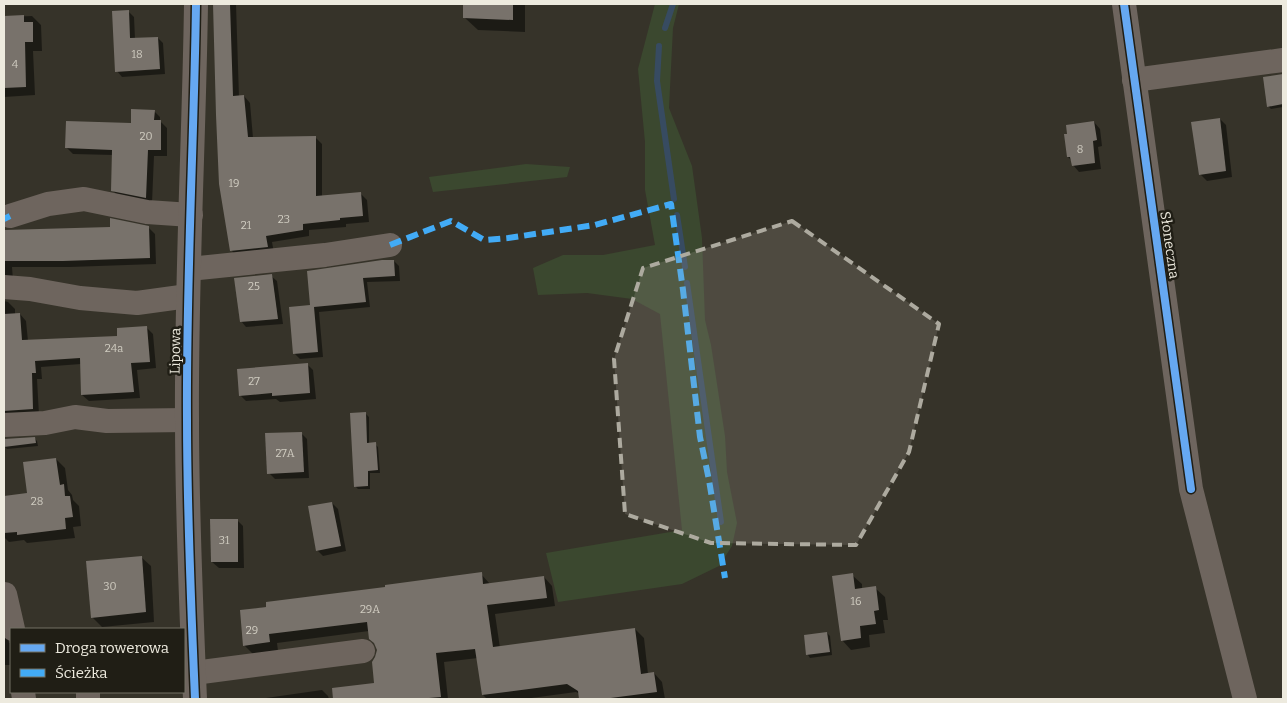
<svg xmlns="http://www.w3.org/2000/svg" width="1287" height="703" viewBox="0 0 1287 703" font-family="Bitter,serif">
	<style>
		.green { fill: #3b482f }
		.shadow { fill: #0007 }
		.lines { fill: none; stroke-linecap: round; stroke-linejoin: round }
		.stream { stroke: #374b61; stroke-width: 6 }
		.building { fill: #78726b }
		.minor { stroke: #6e655e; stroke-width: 24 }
		.quiet { stroke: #42abf6; stroke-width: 6; stroke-dasharray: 12 6; stroke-linecap: butt }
		.cycleway-casing { stroke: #201e15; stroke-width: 11 }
		.cycleway { stroke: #66a8f1; stroke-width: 8 }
		.marked { fill: #adaa9f; fill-opacity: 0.2; stroke: #adaa9f; stroke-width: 4; stroke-dasharray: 10 6; stroke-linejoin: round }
		.labels { text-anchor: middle; stroke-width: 5; stroke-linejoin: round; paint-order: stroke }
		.number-label { font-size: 11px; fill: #d0ccc1 }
		.street-label { font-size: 14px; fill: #edeade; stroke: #201e15 }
	</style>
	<rect width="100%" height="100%" fill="#363329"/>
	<g class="green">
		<polygon points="655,4 679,4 673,28 669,108 692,166 702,238 705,320 711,345 725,436 727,472 737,523 732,546 719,566 682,584 558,602 546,553 682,530 660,314 632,299 587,293 538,295 533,268 563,255 603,255 655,245 645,190 645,142 638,69"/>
		<polygon points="526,164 570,167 567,177 433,192 429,177"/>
	</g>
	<g class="shadow">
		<polygon points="215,4 236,4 239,97 244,96 250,103 253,138 315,137 322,144 322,197 360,193 367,200 369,222 346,224 346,227 309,230 309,236 272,242 274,253 238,257 231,250 217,115"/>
		<polygon points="466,4 525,4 525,32 478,30 465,18"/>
		<polygon points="128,11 134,17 135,39 158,38 163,43 165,74 122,77 117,71"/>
		<polygon points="32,16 41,25 42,51 33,51 35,95 4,97 4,17"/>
		<polygon points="1283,75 1283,107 1271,109 1268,106"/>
		<polygon points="154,111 160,117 160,121 167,128 167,156 154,156 152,203 119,196 112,190 113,155 73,154 66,147 132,124"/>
		<polygon points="1220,119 1226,125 1232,177 1207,181 1200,174"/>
		<polygon points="1094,122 1100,129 1102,146 1098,147 1101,169 1079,172 1073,165 1072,161 1068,157"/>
		<polygon points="148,227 155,234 156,264 70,267 12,267 13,280 4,282 4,231"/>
		<polygon points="394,261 399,266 400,281 367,282 370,307 319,312 323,357 300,359 294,353 312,306"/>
		<polygon points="271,276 277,281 283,324 246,327 241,321"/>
		<polygon points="4,301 8,302 15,309 15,315 20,314 26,321 28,341 118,337 146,327 153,334 156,368 137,370 140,398 89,401 82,395 81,364 41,367 42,379 37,379 39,415 4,417"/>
		<polygon points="307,364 313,370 316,399 280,402 276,399 246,401 240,395"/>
		<polygon points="366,414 369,417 369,444 375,444 378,447 380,473 370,473 370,489 358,489 355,486"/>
		<polygon points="301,433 307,439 309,478 275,479 269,473"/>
		<polygon points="4,439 35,439 37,441 38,446 7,449 4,446"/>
		<polygon points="56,459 65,468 68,490 72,495 73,500 79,506 81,526 73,527 75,538 27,543 24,540 9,542 4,537 4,517 6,517 28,495"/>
		<polygon points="332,503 338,509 346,551 323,556 317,550"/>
		<polygon points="237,520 243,526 244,568 219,568 212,562"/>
		<polygon points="141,557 151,566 154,622 102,627 92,617"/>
		<polygon points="481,574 490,584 544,577 552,586 555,606 495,614 500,648 635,629 644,638 648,674 654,673 662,682 665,699 581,699 580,694 576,692 524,699 487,699 483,695 478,658 444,662 448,699 359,699 357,686 375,684 378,650 369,631 277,643 278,651 253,654 244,645 241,611"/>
		<polygon points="852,575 862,584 862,589 875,588 885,597 888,620 883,620 885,633 869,635 870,647 851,650 842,640"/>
		<polygon points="4,621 9,643 11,643 11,665 4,665"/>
		<polygon points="827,633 830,636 832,655 810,658 808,655 805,636"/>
		<polygon points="322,690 328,696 329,699 259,699"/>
	</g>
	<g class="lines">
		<g class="stream">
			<polyline points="665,28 673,4"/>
			<polyline points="659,46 657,81 674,199"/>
			<polyline points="677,215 685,267"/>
			<polyline points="687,283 721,522"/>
		</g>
	</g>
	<g class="building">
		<polygon points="213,4 230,4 233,96 244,95 248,137 316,136 316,196 361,192 363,216 340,218 340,220 303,224 303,230 266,236 268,247 230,251 219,184 216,115"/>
		<polygon points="463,4 513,4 513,20 463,18"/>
		<polygon points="129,10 130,38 158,37 160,69 115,72 112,11"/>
		<polygon points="24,15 24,22 33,22 33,42 25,42 26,87 4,88 4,16"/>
		<polygon points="1283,74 1283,104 1267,107 1263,77"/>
		<polygon points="131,109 155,110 154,120 161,120 161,150 148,150 146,198 111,191 112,150 65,148 66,121 131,123"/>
		<polygon points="1220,118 1226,171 1199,175 1191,122"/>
		<polygon points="1094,121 1097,140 1093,141 1095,163 1072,166 1070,157 1067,157 1064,134 1067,134 1066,125"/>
		<polygon points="110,218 149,226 150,258 63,261 4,261 4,230 110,227"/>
		<polygon points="382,260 394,260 395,276 363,278 366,302 314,307 318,352 293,354 289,307 310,305 307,271"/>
		<polygon points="272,274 278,319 240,322 234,278"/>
		<polygon points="20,313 22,340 117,336 117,328 147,326 150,362 131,363 134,392 81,395 80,358 35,361 36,373 32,373 33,409 4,411 4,314"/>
		<polygon points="308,363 310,393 272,396 272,393 239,396 237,369"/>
		<polygon points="366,412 367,443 376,442 378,470 368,471 368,486 354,487 350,413"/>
		<polygon points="302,432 304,472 267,474 265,433"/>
		<polygon points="35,437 36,443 4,447 4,439"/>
		<polygon points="56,458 60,485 64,484 65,496 70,496 73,517 65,518 66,529 17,535 17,532 4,533 4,496 27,493 23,462"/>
		<polygon points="332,502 341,546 316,551 308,506"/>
		<polygon points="210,519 238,519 238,562 211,562"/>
		<polygon points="142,556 146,612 91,618 86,561"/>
		<polygon points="482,572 483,584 544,576 547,598 487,605 493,647 635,628 641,674 654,672 657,692 603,699 579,699 578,691 567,684 482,695 475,649 436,653 441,697 417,699 333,699 332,688 374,683 372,662 375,657 377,650 374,643 369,639 367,622 269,634 270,642 243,646 240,610 266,607 266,602 385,587 385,585"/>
		<polygon points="853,573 855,589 876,586 879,610 874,611 876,624 860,626 861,638 841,641 832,576"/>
		<polygon points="827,632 830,652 806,655 804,635"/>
	</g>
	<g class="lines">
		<g class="minor">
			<polyline points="1124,4 1191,489 1245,699"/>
			<polyline points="1134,80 1283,60"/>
			<polyline points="10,216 48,204 84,199 147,212 191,215"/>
			<polyline points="189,269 325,255 390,245"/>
			<polyline points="4,287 30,289 80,298 137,303 188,296"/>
			<polyline points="4,425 45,423 75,417 107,421 187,420"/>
			<polyline points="4,594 5,594 13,629"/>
			<polyline points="194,673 363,651"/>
			<polyline points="23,692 24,699"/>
			<polyline points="88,692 88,699"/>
			<path d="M195 699C191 606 187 513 187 420 186 281 194 142 196 4"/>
		</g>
		<g class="quiet">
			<polyline points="4,219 10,216"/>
			<polyline points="390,245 451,221 484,240 508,238 595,225 671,204 683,290 700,437 709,480 725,578"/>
		</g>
		<defs>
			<g id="cycleway">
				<polyline points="1124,4 1191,489"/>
				<path d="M195 699C191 606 187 513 187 420 186 281 194 142 196 4"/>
			</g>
		</defs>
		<use href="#cycleway" class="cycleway-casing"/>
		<use href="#cycleway" class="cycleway"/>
	</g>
	<path class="marked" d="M792 221 939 324 909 452 856 545 711 543 625 514 614 359 643 268Z"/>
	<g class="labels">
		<g class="number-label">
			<text x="137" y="58">18</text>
			<text x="15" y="68">4</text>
			<text x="146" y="140">20</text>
			<text x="1080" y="153">8</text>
			<text x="234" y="187">19</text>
			<text x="284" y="223">23</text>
			<text x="246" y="229">21</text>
			<text x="254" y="290">25</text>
			<text x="114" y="352">24a</text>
			<text x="254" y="385">27</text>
			<text x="285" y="457">27A</text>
			<text x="37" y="505">28</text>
			<text x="224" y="544">31</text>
			<text x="110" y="590">30</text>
			<text x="856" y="605">16</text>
			<text x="370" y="613">29A</text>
			<text x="252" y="634">29</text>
		</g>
		<g class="street-label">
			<text transform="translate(1170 245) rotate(82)" y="5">Słoneczna</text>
			<text transform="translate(175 351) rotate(-89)" y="5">Lipowa</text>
		</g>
	</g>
	<rect width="1287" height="703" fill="none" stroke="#edeade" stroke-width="10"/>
	<rect x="10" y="628" width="175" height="65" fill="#201e15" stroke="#727065"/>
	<rect x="20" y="644" width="25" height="8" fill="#66a8f1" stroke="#727065"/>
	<text x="55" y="653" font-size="15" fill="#edeade">Droga rowerowa</text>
	<rect x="20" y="669" width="25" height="8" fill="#42abf6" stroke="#727065"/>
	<text x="55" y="678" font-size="15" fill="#edeade">Ścieżka</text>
</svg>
